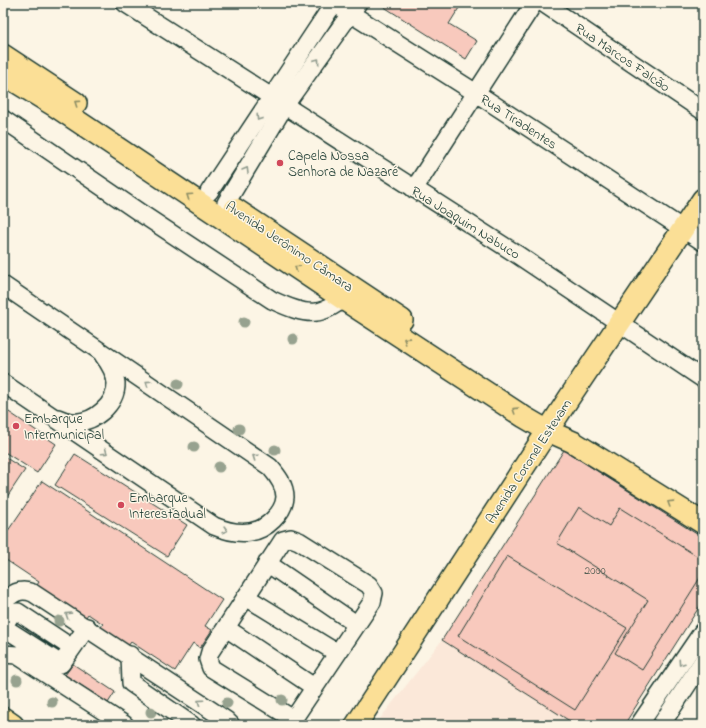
<svg xmlns="http://www.w3.org/2000/svg" width="706" height="728" viewBox="0 0 706 728" font-family="'Indie Flower',sans-serif">
	<style>
		.built { fill: #fbe8d9 }
		.building { fill: #f8c9bd; stroke: #1f3d34 }
		.lines { fill: none; stroke-linecap: round; stroke-linejoin: round }
		.minor-casing { stroke: #1f3d34; stroke-width: 20 }
		.major-casing { stroke: #1f3d34; stroke-width: 24 }
		.minor { stroke: #fcf5e5; stroke-width: 17 }
		.major { stroke: #fbdf96; stroke-width: 21 }
		.tree { fill: #97a28f }
		.oneway { stroke: #8e998c }
		.oneway2 { stroke: #8d8e65 }
		.poi-dot { fill: #d1495b; stroke: #fcf5e5; stroke-width: 1.5 }
		.labels { text-anchor: middle; stroke-width: 3; stroke-linejoin: round; paint-order: stroke }
		.number-label { font-size: 12px; fill: #556056 }
		.street-label { font-size: 14px; fill: #1f3d34; stroke: #fcf5e5 }
		.poi-label { font-size: 14px; fill: #1f3d34; stroke: #fcf5e5; text-anchor: start }
	</style>
	<rect width="100%" height="100%" fill="#fcf5e5"/>
	<filter id="ink" filterUnits="userSpaceOnUse"><feTurbulence type="fractalNoise" baseFrequency=".025" numOctaves="2"/><feDisplacementMap in="SourceGraphic" scale="8" xChannelSelector="R" yChannelSelector="G"/><feConvolveMatrix kernelMatrix="1 2 1 2 8 2 1 2 1" color-interpolation-filters="sRGB"/></filter>
	<g filter="url(#ink)">
		<polygon class="built" points="442,640 576,725 375,725"/>
		<g class="building">
			<polygon points="378,3 462,3 449,24 477,41 466,59"/>
			<polygon points="3,408 56,444 37,473 3,451"/>
			<polygon points="564,450 703,538 703,601 624,725 576,725 442,640"/>
			<polygon points="75,454 187,525 167,556 55,485"/>
			<polygon points="3,456 25,470 3,503"/>
			<polygon points="42,481 222,600 205,626 212,630 200,648 193,643 175,671 131,642 125,650 98,632 103,624 88,614 82,623 33,591 39,582 3,558 3,538"/>
			<polygon points="579,507 609,526 620,508 703,560 703,573 642,670 615,653 648,600 557,543"/>
			<polygon points="507,556 627,628 575,710 458,636"/>
			<polygon points="73,664 115,692 108,703 65,675"/>
		</g>
		<g class="lines">
			<defs>
				<g id="minor">
					<polyline points="125,3 518,255 703,379"/>
					<polyline points="334,3 476,93 703,242"/>
					<polyline points="543,3 703,111"/>
					<path d="M3 119 139 212 272 300C307 316 323 320 352 290"/>
					<polyline points="414,189 534,3"/>
					<polyline points="209,192 334,3"/>
					<polyline points="226,203 285,105 358,3"/>
					<path d="M3 285 270 467C277 475 285 485 285 497 284 513 266 530 250 532 237 534 226 531 214 526L3 383"/>
					<path d="M58 418C62 420 68 422 73 422 93 424 117 404 116 383 115 372 109 363 103 355"/>
					<polyline points="267,563 356,624"/>
					<polyline points="246,597 337,653"/>
					<path d="M3 603C12 593 20 588 33 593L226 720 231 725"/>
					<polyline points="226,628 314,687"/>
					<path d="M72 648 18 612 12 613 3 627 61 664C70 652 78 640 87 627"/>
					<polyline points="3,654 17,655 125,725"/>
					<polyline points="130,655 131,683 192,725"/>
					<polyline points="290,724 372,602 374,593 369,585 299,541 291,538 283,540 210,652 208,659 211,668 293,719"/>
					<polyline points="639,725 703,631"/>
					<polyline points="661,725 703,661"/>
				</g>
				<g id="major">
					<polyline points="3,55 76,103"/>
					<polyline points="3,74 55,106 343,299 524,417 548,431 573,442 703,523"/>
					<polyline points="235,209 402,320"/>
					<polyline points="3,718 13,725"/>
					<polyline points="356,725 569,398 703,199"/>
				</g>
			</defs>
			<use href="#minor" class="minor-casing"/>
			<use href="#major" class="major-casing"/>
			<use href="#minor" class="minor"/>
			<use href="#major" class="major"/>
		</g>
		<g class="tree">
			<circle cx="244" cy="322" r="5.5"/>
			<circle cx="293" cy="339" r="5.5"/>
			<circle cx="178" cy="384" r="5.5"/>
			<circle cx="239" cy="429" r="5.5"/>
			<circle cx="194" cy="447" r="5.5"/>
			<circle cx="275" cy="450" r="5.5"/>
			<circle cx="219" cy="467" r="5.5"/>
			<circle cx="59" cy="621" r="5.5"/>
			<circle cx="17" cy="680" r="5.5"/>
			<circle cx="282" cy="700" r="5.5"/>
			<circle cx="52" cy="702" r="5.5"/>
			<circle cx="227" cy="703" r="5.5"/>
			<circle cx="151" cy="712" r="5.5"/>
		</g>
		<defs><path id="oneway-chevron" d="M-2-3.5L2.5 0L-2 3.5" fill="none" stroke-width="1.6" stroke-linecap="round" stroke-linejoin="round"/></defs>
		<g class="oneway">
			<use href="#oneway-chevron" transform="translate(317 61) rotate(-54)"/>
			<use href="#oneway-chevron" transform="translate(259 118) rotate(124)"/>
			<use href="#oneway-chevron" transform="translate(246 170) rotate(-59)"/>
			<use href="#oneway-chevron" transform="translate(148 383) rotate(-146)"/>
			<use href="#oneway-chevron" transform="translate(105 452) rotate(34)"/>
			<use href="#oneway-chevron" transform="translate(255 457) rotate(-146)"/>
			<use href="#oneway-chevron" transform="translate(225 530) rotate(16)"/>
			<use href="#oneway-chevron" transform="translate(68 615) rotate(-147)"/>
			<use href="#oneway-chevron" transform="translate(681 663) rotate(124)"/>
			<use href="#oneway-chevron" transform="translate(200 702) rotate(-146)"/>
		</g>
		<g class="oneway2">
			<use href="#oneway-chevron" transform="translate(77 103) rotate(-146)"/>
			<use href="#oneway-chevron" transform="translate(189 196) rotate(-146)"/>
			<use href="#oneway-chevron" transform="translate(297 268) rotate(-146)"/>
			<use href="#oneway-chevron" transform="translate(406 340) rotate(-147)"/>
			<use href="#oneway-chevron" transform="translate(515 410) rotate(-147)"/>
			<use href="#oneway-chevron" transform="translate(670 503) rotate(-148)"/>
		</g>
	</g>
	<g class="poi-dot">
		<circle cx="280" cy="163" r="4"/>
		<circle cx="16" cy="426" r="4"/>
		<circle cx="121" cy="505" r="4"/>
	</g>
	<g class="labels">
		<g class="number-label">
			<text x="595" y="574">2000</text>
		</g>
		<g class="street-label">
			<text transform="translate(623 57) rotate(34)" y="5">Rua Marcos Falcão</text>
			<text transform="translate(519 121) rotate(33)" y="5">Rua Tiradentes</text>
			<text transform="translate(466 222) rotate(32)" y="5">Rua Joaquim Nabuco</text>
			<text transform="translate(290 246) rotate(34)" y="5">Avenida Jerônimo Câmara</text>
			<text transform="translate(528 461) rotate(-57)" y="5">Avenida Coronel Estevam</text>
		</g>
		<g class="poi-label">
			<text x="288" y="160">Capela Nossa<tspan x="288" dy="16">Senhora de Nazaré</tspan></text>
			<text x="24" y="423">Embarque<tspan x="24" dy="16">Intermunicipal</tspan></text>
			<text x="129" y="502">Embarque<tspan x="129" dy="16">Interestadual</tspan></text>
		</g>
	</g>
	<rect width="706" height="728" fill="none" stroke="#fcf5e5" stroke-width="16"/>
	<rect x="8" y="8" width="690" height="712" fill="none" stroke="#1f3d34" stroke-width="1.5" filter="url(#ink)"/>
</svg>
